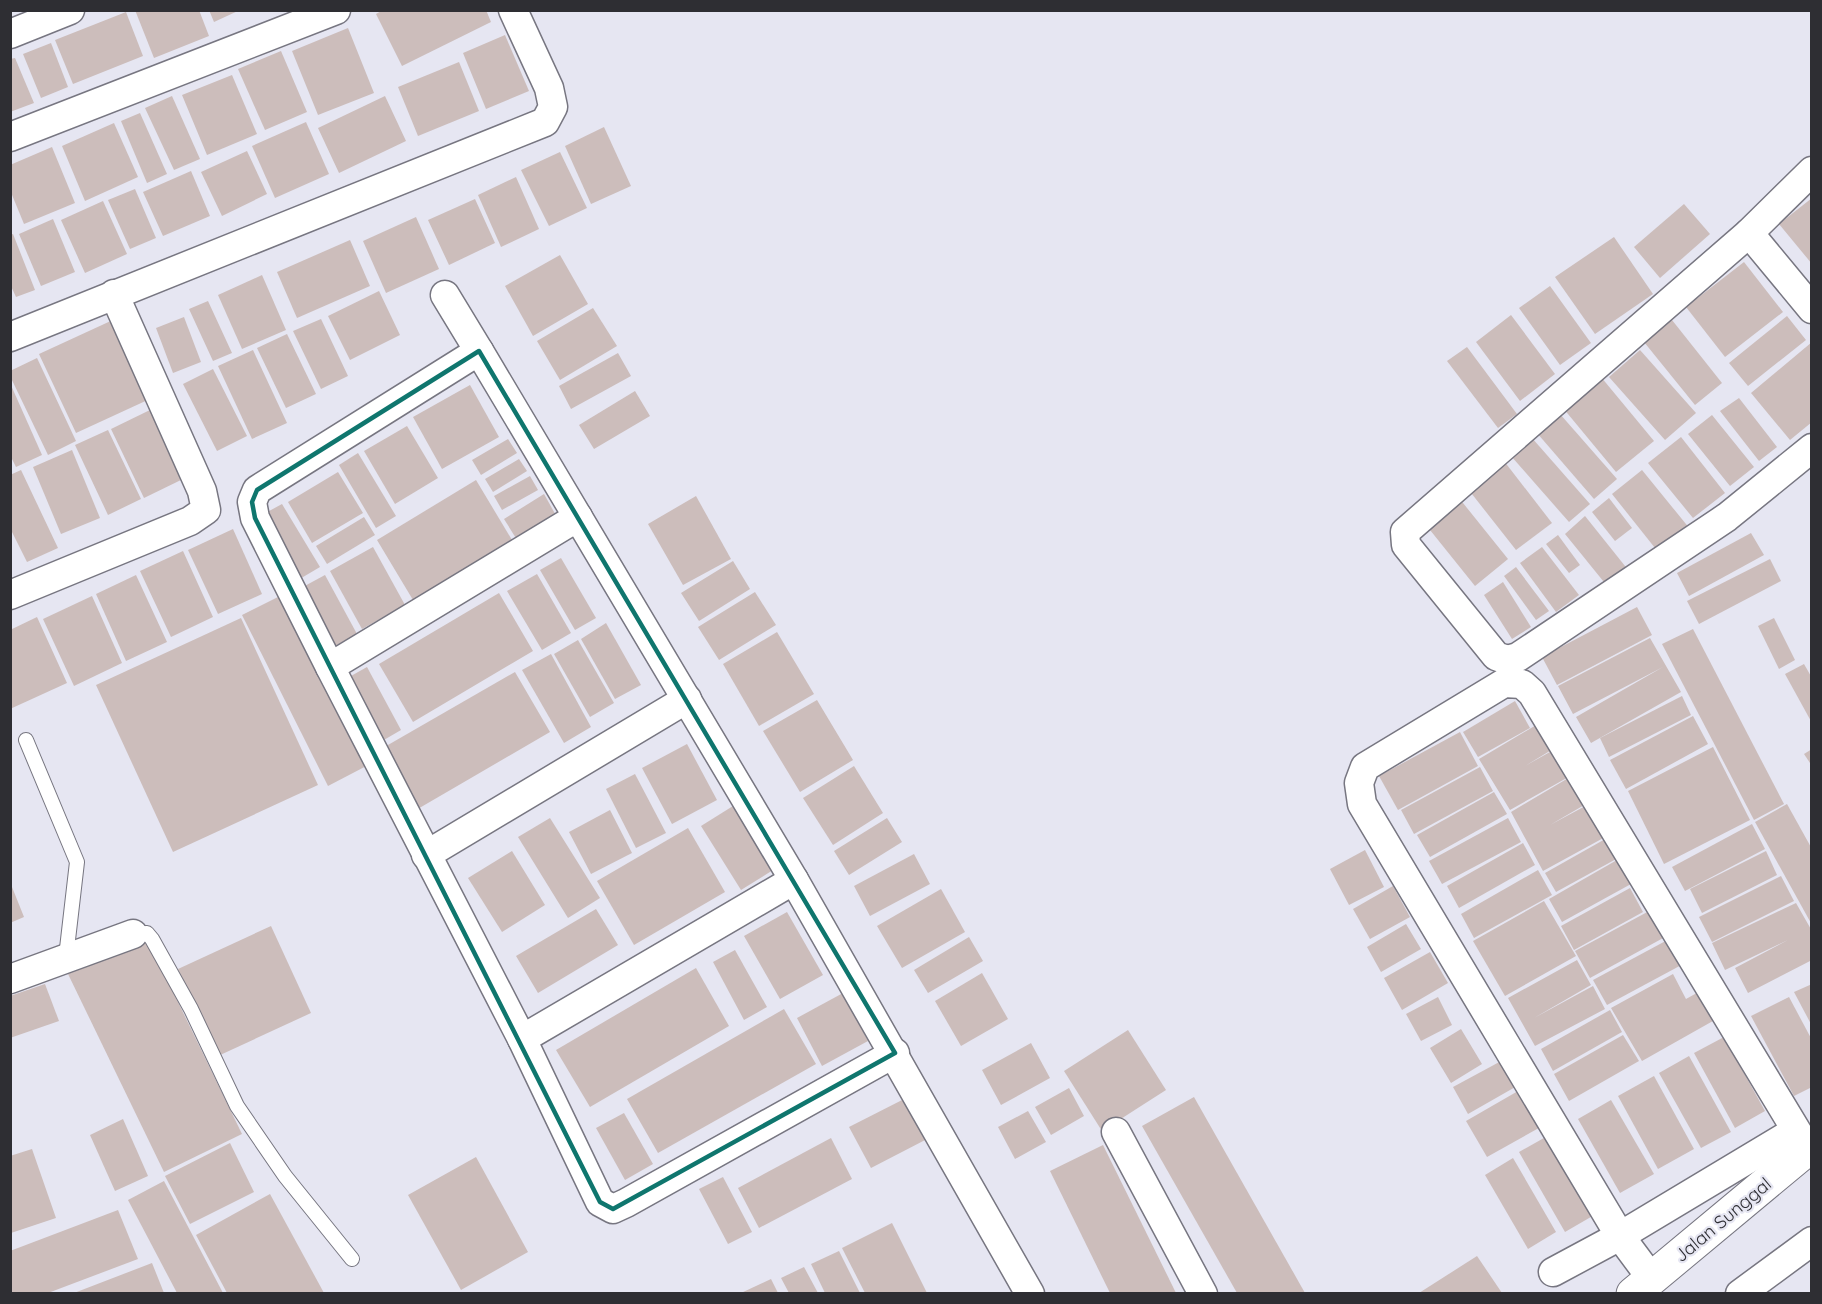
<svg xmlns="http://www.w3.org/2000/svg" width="1822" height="1304" viewBox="0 0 1822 1304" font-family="Quicksand,sans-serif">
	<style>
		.building { fill: #ccbdbb }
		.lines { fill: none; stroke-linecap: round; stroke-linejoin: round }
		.service-casing { stroke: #777681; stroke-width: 16 }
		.minor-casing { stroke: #777681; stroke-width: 31 }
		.primary-casing { stroke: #777681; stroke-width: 35 }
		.service { stroke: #fff; stroke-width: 14 }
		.minor { stroke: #fff; stroke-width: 28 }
		.primary { stroke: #fff; stroke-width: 33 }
		.marked { fill: none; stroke: #0f766e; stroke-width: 4.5; stroke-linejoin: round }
		.labels { text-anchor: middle; stroke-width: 4.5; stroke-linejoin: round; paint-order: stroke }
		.street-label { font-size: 18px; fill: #2e2e33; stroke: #e6e6f2 }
	</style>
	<rect width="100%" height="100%" fill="#e6e6f2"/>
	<g class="building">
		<polygon points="135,10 199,10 209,36 154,58"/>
		<polygon points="209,10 240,10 214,22"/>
		<polygon points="383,10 486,10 491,22 402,66 376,14"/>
		<polygon points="126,12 143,56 73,84 55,40"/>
		<polygon points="348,28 374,93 318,115 292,51"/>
		<polygon points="505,35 529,91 486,109 463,53"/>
		<polygon points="51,43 68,87 41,98 23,54"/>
		<polygon points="281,51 307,112 265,130 238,69"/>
		<polygon points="15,58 34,103 10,112 10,59"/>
		<polygon points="459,62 479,111 418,136 398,87"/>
		<polygon points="232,75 257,134 207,155 182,95"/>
		<polygon points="172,96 200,159 174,170 145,108"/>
		<polygon points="385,96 406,141 339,173 318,128"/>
		<polygon points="140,113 167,174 147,183 121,121"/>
		<polygon points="306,122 329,174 275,198 252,146"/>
		<polygon points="114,123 138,177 85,201 62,146"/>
		<polygon points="604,127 631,186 591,204 565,146"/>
		<polygon points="52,147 75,203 24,224 10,190 10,165"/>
		<polygon points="247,151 267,194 222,216 201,172"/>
		<polygon points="560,152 587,208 549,226 521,170"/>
		<polygon points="191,171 210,216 163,236 143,192"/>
		<polygon points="516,177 539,229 501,247 478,195"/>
		<polygon points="135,189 156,238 130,249 108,200"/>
		<polygon points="1812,198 1812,264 1779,224"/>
		<polygon points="475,199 495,243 449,265 428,220"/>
		<polygon points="103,201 127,254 85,273 61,220"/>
		<polygon points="1684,204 1710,234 1660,278 1634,247"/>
		<polygon points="416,217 439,269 386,293 363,241"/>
		<polygon points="53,219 75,272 41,286 19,234"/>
		<polygon points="13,234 35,290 16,297 10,284 10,235"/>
		<polygon points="1614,237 1653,294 1595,334 1555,277"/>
		<polygon points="350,240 370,286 297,318 277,272"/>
		<polygon points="560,255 588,304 533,336 505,286"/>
		<polygon points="1744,262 1783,312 1725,357 1686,307"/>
		<polygon points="262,275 286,330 242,349 218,295"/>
		<polygon points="1550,286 1591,343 1560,365 1519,308"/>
		<polygon points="379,291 400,335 350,360 328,316"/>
		<polygon points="208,301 232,353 213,361 189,309"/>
		<polygon points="593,308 617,346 560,380 537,341"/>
		<polygon points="1511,315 1555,374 1520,401 1476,342"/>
		<polygon points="1787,316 1806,340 1748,386 1729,363"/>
		<polygon points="184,317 201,362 173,373 156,328"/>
		<polygon points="115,319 152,398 76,433 39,354"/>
		<polygon points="321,319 348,376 321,389 293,331"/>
		<polygon points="1672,320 1722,383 1695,405 1644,342"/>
		<polygon points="287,334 316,394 286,408 257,348"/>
		<polygon points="1812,342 1812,422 1790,440 1751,393"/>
		<polygon points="1467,347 1517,414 1498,428 1447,361"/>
		<polygon points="253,350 287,423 252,439 218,366"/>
		<polygon points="1640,350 1696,413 1665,440 1609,377"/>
		<polygon points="618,353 631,376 571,409 559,386"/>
		<polygon points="37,358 76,441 48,455 10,376 10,371"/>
		<polygon points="213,369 247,436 217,451 183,384"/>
		<polygon points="1601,377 1654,441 1616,472 1563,408"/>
		<polygon points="10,383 42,455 16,467 10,455"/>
		<polygon points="470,385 499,437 442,469 413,417"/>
		<polygon points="635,391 650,416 594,449 579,425"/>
		<polygon points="1739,398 1777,447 1759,461 1720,411"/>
		<polygon points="150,410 183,479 144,498 111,429"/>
		<polygon points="1560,414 1617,479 1594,499 1537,433"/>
		<polygon points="1712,415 1754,467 1730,486 1688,434"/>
		<polygon points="407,426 438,478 395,504 364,451"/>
		<polygon points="108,430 141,499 108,515 75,445"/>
		<polygon points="1681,437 1725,493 1693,518 1648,463"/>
		<polygon points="1532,438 1590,504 1569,522 1511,456"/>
		<polygon points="508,439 517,453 481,475 472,460"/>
		<polygon points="72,450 100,518 61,534 33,467"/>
		<polygon points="358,453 396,516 376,528 339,465"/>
		<polygon points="519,459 527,471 493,492 485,479"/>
		<polygon points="1504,461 1552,523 1516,550 1468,489"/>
		<polygon points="21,470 58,548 27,562 10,528 10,475"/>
		<polygon points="1642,470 1690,529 1659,553 1612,494"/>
		<polygon points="338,472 363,513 312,543 288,502"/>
		<polygon points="530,476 538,490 502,510 494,496"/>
		<polygon points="476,480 512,540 413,600 377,540"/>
		<polygon points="544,494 558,519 519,543 504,519"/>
		<polygon points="696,496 731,559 683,585 648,524"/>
		<polygon points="1459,498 1508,559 1475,586 1426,525"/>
		<polygon points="1609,498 1632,528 1615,541 1592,512"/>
		<polygon points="282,504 320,567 298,580 260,516"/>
		<polygon points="1585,516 1629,571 1608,587 1565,534"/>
		<polygon points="364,517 375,535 327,564 316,546"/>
		<polygon points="233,529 262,594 218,614 188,550"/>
		<polygon points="1751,533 1764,555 1689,596 1677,573"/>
		<polygon points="1558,535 1580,565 1569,573 1546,544"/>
		<polygon points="373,547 405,605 362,629 330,571"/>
		<polygon points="1542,547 1579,595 1556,612 1520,563"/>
		<polygon points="183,551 213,617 171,637 140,571"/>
		<polygon points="561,558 596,618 575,630 540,570"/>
		<polygon points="1770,559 1781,581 1699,624 1687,601"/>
		<polygon points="733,561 750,589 699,621 681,593"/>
		<polygon points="1516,567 1549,611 1536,620 1504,576"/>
		<polygon points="537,574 571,633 542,650 507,591"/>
		<polygon points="136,575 167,642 126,661 96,594"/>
		<polygon points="325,575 357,634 333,647 301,588"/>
		<polygon points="1503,582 1531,627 1512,639 1484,595"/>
		<polygon points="288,592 374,762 328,786 242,615"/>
		<polygon points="755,592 776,625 719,660 698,627"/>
		<polygon points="499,593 533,651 413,722 379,664"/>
		<polygon points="92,596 122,663 74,686 43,619"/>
		<polygon points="1637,607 1652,635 1557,685 1542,657"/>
		<polygon points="37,617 67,683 10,709 10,630"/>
		<polygon points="241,618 318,785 173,852 96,685"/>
		<polygon points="1774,618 1795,660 1779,669 1758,626"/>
		<polygon points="606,623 641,685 615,699 581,639"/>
		<polygon points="1693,629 1784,804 1754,820 1662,644"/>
		<polygon points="777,632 814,694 759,726 723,664"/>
		<polygon points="1650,638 1681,692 1591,743 1576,717 1663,667 1573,714 1558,686"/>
		<polygon points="578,640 614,703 590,717 554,654"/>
		<polygon points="551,654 591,727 564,743 522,670"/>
		<polygon points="1804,664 1812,678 1812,723 1785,674"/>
		<polygon points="367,667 401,730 377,744 342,681"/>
		<polygon points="515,672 550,732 416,810 381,749"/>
		<polygon points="1682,696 1691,715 1609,757 1600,738"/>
		<polygon points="817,700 853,760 800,792 763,731"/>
		<polygon points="1515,701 1530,728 1478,757 1463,732"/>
		<polygon points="1693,716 1708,744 1626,789 1610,760"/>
		<polygon points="1543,721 1558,746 1525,766 1557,748 1572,775 1510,810 1479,759"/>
		<polygon points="1460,732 1478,766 1398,810 1379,776"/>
		<polygon points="687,744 717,800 672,824 642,768"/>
		<polygon points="1713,747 1750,820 1664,864 1628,791"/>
		<polygon points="1812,749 1812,766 1804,754"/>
		<polygon points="854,766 883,813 833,845 803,798"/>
		<polygon points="1480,767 1493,791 1414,834 1401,810"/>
		<polygon points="635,774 666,833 636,848 606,789"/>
		<polygon points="1570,777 1586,804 1550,825 1589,804 1607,836 1543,871 1511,812"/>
		<polygon points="1494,792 1507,814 1430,857 1417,835"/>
		<polygon points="1787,804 1812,849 1812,925 1755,822"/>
		<polygon points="733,806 773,870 741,890 701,826"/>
		<polygon points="610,810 632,853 591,874 569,832"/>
		<polygon points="550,818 600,898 568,918 518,837"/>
		<polygon points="887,818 902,842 849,875 834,851"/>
		<polygon points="1508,818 1521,842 1442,884 1429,861"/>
		<polygon points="1752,824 1765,849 1685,891 1672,867"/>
		<polygon points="688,828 725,892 634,945 597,881"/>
		<polygon points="1607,838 1618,858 1556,892 1545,873"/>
		<polygon points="1523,843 1535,865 1459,908 1447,886"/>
		<polygon points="1365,850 1384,887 1349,905 1330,869"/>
		<polygon points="512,851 545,905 502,932 468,878"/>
		<polygon points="1766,851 1777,875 1702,913 1690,889"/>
		<polygon points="914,854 930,884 870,916 854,886"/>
		<polygon points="1617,860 1631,884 1562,922 1549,899"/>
		<polygon points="1538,870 1552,895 1474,938 1461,914"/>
		<polygon points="1781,876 1794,901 1712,942 1699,917"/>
		<polygon points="10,882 24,917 10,923"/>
		<polygon points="1393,886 1410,917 1370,939 1353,909"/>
		<polygon points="1630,888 1643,912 1574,950 1561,926"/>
		<polygon points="941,889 965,932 902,968 877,926"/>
		<polygon points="1544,901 1576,956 1505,996 1473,941"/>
		<polygon points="1796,903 1812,931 1812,960 1748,993 1735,968 1788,940 1725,970 1712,943"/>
		<polygon points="596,909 618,945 538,993 516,956"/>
		<polygon points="1651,910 1665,937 1590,978 1575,951"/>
		<polygon points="787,912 823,975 780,999 744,936"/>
		<polygon points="1406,924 1421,949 1381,972 1367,947"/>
		<polygon points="271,926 311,1013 218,1056 178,969"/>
		<polygon points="146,936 242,1134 164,1172 68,974"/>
		<polygon points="969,937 983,961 928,993 914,970"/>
		<polygon points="1673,937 1687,962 1607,1005 1593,980"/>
		<polygon points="735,950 767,1007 744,1020 713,962"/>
		<polygon points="1430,952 1448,983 1402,1010 1384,978"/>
		<polygon points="1577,960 1591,985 1534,1018 1593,986 1605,1009 1535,1046 1508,998"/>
		<polygon points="696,968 729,1026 590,1107 556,1050"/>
		<polygon points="982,973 1008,1019 961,1046 935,1001"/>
		<polygon points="1673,974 1686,999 1704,989 1720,1017 1642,1061 1611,1008"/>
		<polygon points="45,984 59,1021 10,1038 10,996"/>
		<polygon points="1812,984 1812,1026 1794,992"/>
		<polygon points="843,993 868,1041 822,1066 797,1018"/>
		<polygon points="1438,997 1452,1025 1421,1041 1406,1014"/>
		<polygon points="1789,997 1812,1040 1812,1087 1794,1096 1751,1016"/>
		<polygon points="784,1009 816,1064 658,1153 627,1099"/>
		<polygon points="1610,1010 1622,1032 1553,1071 1541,1049"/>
		<polygon points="1461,1029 1482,1064 1451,1083 1430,1048"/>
		<polygon points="1128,1030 1166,1090 1102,1131 1064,1071"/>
		<polygon points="1623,1035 1639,1061 1569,1101 1554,1074"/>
		<polygon points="1724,1037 1765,1111 1735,1128 1694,1053"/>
		<polygon points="1031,1043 1050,1078 1001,1105 982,1070"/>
		<polygon points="1689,1056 1731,1132 1701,1148 1659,1073"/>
		<polygon points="1503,1060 1517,1086 1468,1114 1453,1087"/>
		<polygon points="1654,1076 1694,1149 1658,1169 1618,1096"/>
		<polygon points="1525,1087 1546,1124 1487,1157 1466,1121"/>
		<polygon points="1069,1088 1084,1116 1051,1135 1035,1107"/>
		<polygon points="908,1097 929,1138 871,1168 849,1127"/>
		<polygon points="1194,1097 1305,1293 1237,1293 1142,1126"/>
		<polygon points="1611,1100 1654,1174 1620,1193 1578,1119"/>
		<polygon points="1028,1111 1046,1142 1015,1159 998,1127"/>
		<polygon points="624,1113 653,1164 625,1180 596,1128"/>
		<polygon points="123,1119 148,1176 115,1191 90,1135"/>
		<polygon points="1551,1134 1596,1214 1565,1232 1519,1152"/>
		<polygon points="831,1138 852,1179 759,1228 738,1188"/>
		<polygon points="230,1143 254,1192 190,1224 165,1176"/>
		<polygon points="1103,1145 1176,1293 1110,1293 1050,1171"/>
		<polygon points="32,1149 56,1218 11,1233 10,1156"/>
		<polygon points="476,1157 528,1252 461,1290 408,1195"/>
		<polygon points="1513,1158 1556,1232 1528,1249 1485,1175"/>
		<polygon points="723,1177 752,1232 728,1244 699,1189"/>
		<polygon points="164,1181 223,1293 177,1293 128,1200"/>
		<polygon points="270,1194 324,1293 227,1293 196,1235"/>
		<polygon points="118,1210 138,1259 48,1293 10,1293 10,1251"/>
		<polygon points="892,1223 927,1293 865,1293 842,1248"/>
		<polygon points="839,1251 860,1293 825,1293 811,1264"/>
		<polygon points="1477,1256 1502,1293 1419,1293"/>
		<polygon points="152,1263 164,1293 74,1293"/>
		<polygon points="804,1267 818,1293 789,1293 781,1278"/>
		<polygon points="771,1279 778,1293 741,1293"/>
	</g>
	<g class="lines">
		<defs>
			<g id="service">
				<polyline points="26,740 77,862 66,957"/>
				<polyline points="133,934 147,933 152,939 191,1009 237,1106 285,1176 352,1259"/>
			</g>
			<g id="minor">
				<polyline points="10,34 70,10"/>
				<polyline points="10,137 336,10"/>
				<polyline points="1812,171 1749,233 1405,532 1406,545 1496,656 1507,660 1518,657 1727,517 1812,448"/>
				<polyline points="1749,233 1812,309"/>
				<polyline points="445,295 479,351"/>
				<polyline points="10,337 545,122 553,107 549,88 513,10"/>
				<polyline points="578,517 330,667 522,1039 600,1202 613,1209 626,1203 895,1053"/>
				<polyline points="10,595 190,521 206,510 202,491 114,294"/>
				<polyline points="330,667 255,518 252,502 257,490 479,351 794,880 1030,1294"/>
				<polyline points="426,855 687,699"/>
				<polyline points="10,979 133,934"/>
				<polyline points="522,1039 794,880"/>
				<polyline points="1116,1132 1203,1294"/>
				<polyline points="1553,1272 1620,1236 1795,1131"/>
				<polyline points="1652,1279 1620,1236 1362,804 1359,783 1365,767 1504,683 1522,684 1532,693 1807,1148"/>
				<polyline points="1740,1294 1812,1241"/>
			</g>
			<polyline id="primary" points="1633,1294 1812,1145"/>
		</defs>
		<use href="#service" class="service-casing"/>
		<use href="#minor" class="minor-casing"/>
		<use href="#primary" class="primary-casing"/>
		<use href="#service" class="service"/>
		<use href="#minor" class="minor"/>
		<use href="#primary" class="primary"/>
	</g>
	<path class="marked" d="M479 351 895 1053 613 1209 600 1202 255 518 252 502 257 490Z"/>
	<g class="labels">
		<g class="street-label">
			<text transform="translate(1723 1220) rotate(-40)" y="6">Jalan Sunggal</text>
		</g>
	</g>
	<rect width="1822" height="1304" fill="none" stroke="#2e2e33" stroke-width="24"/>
</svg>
